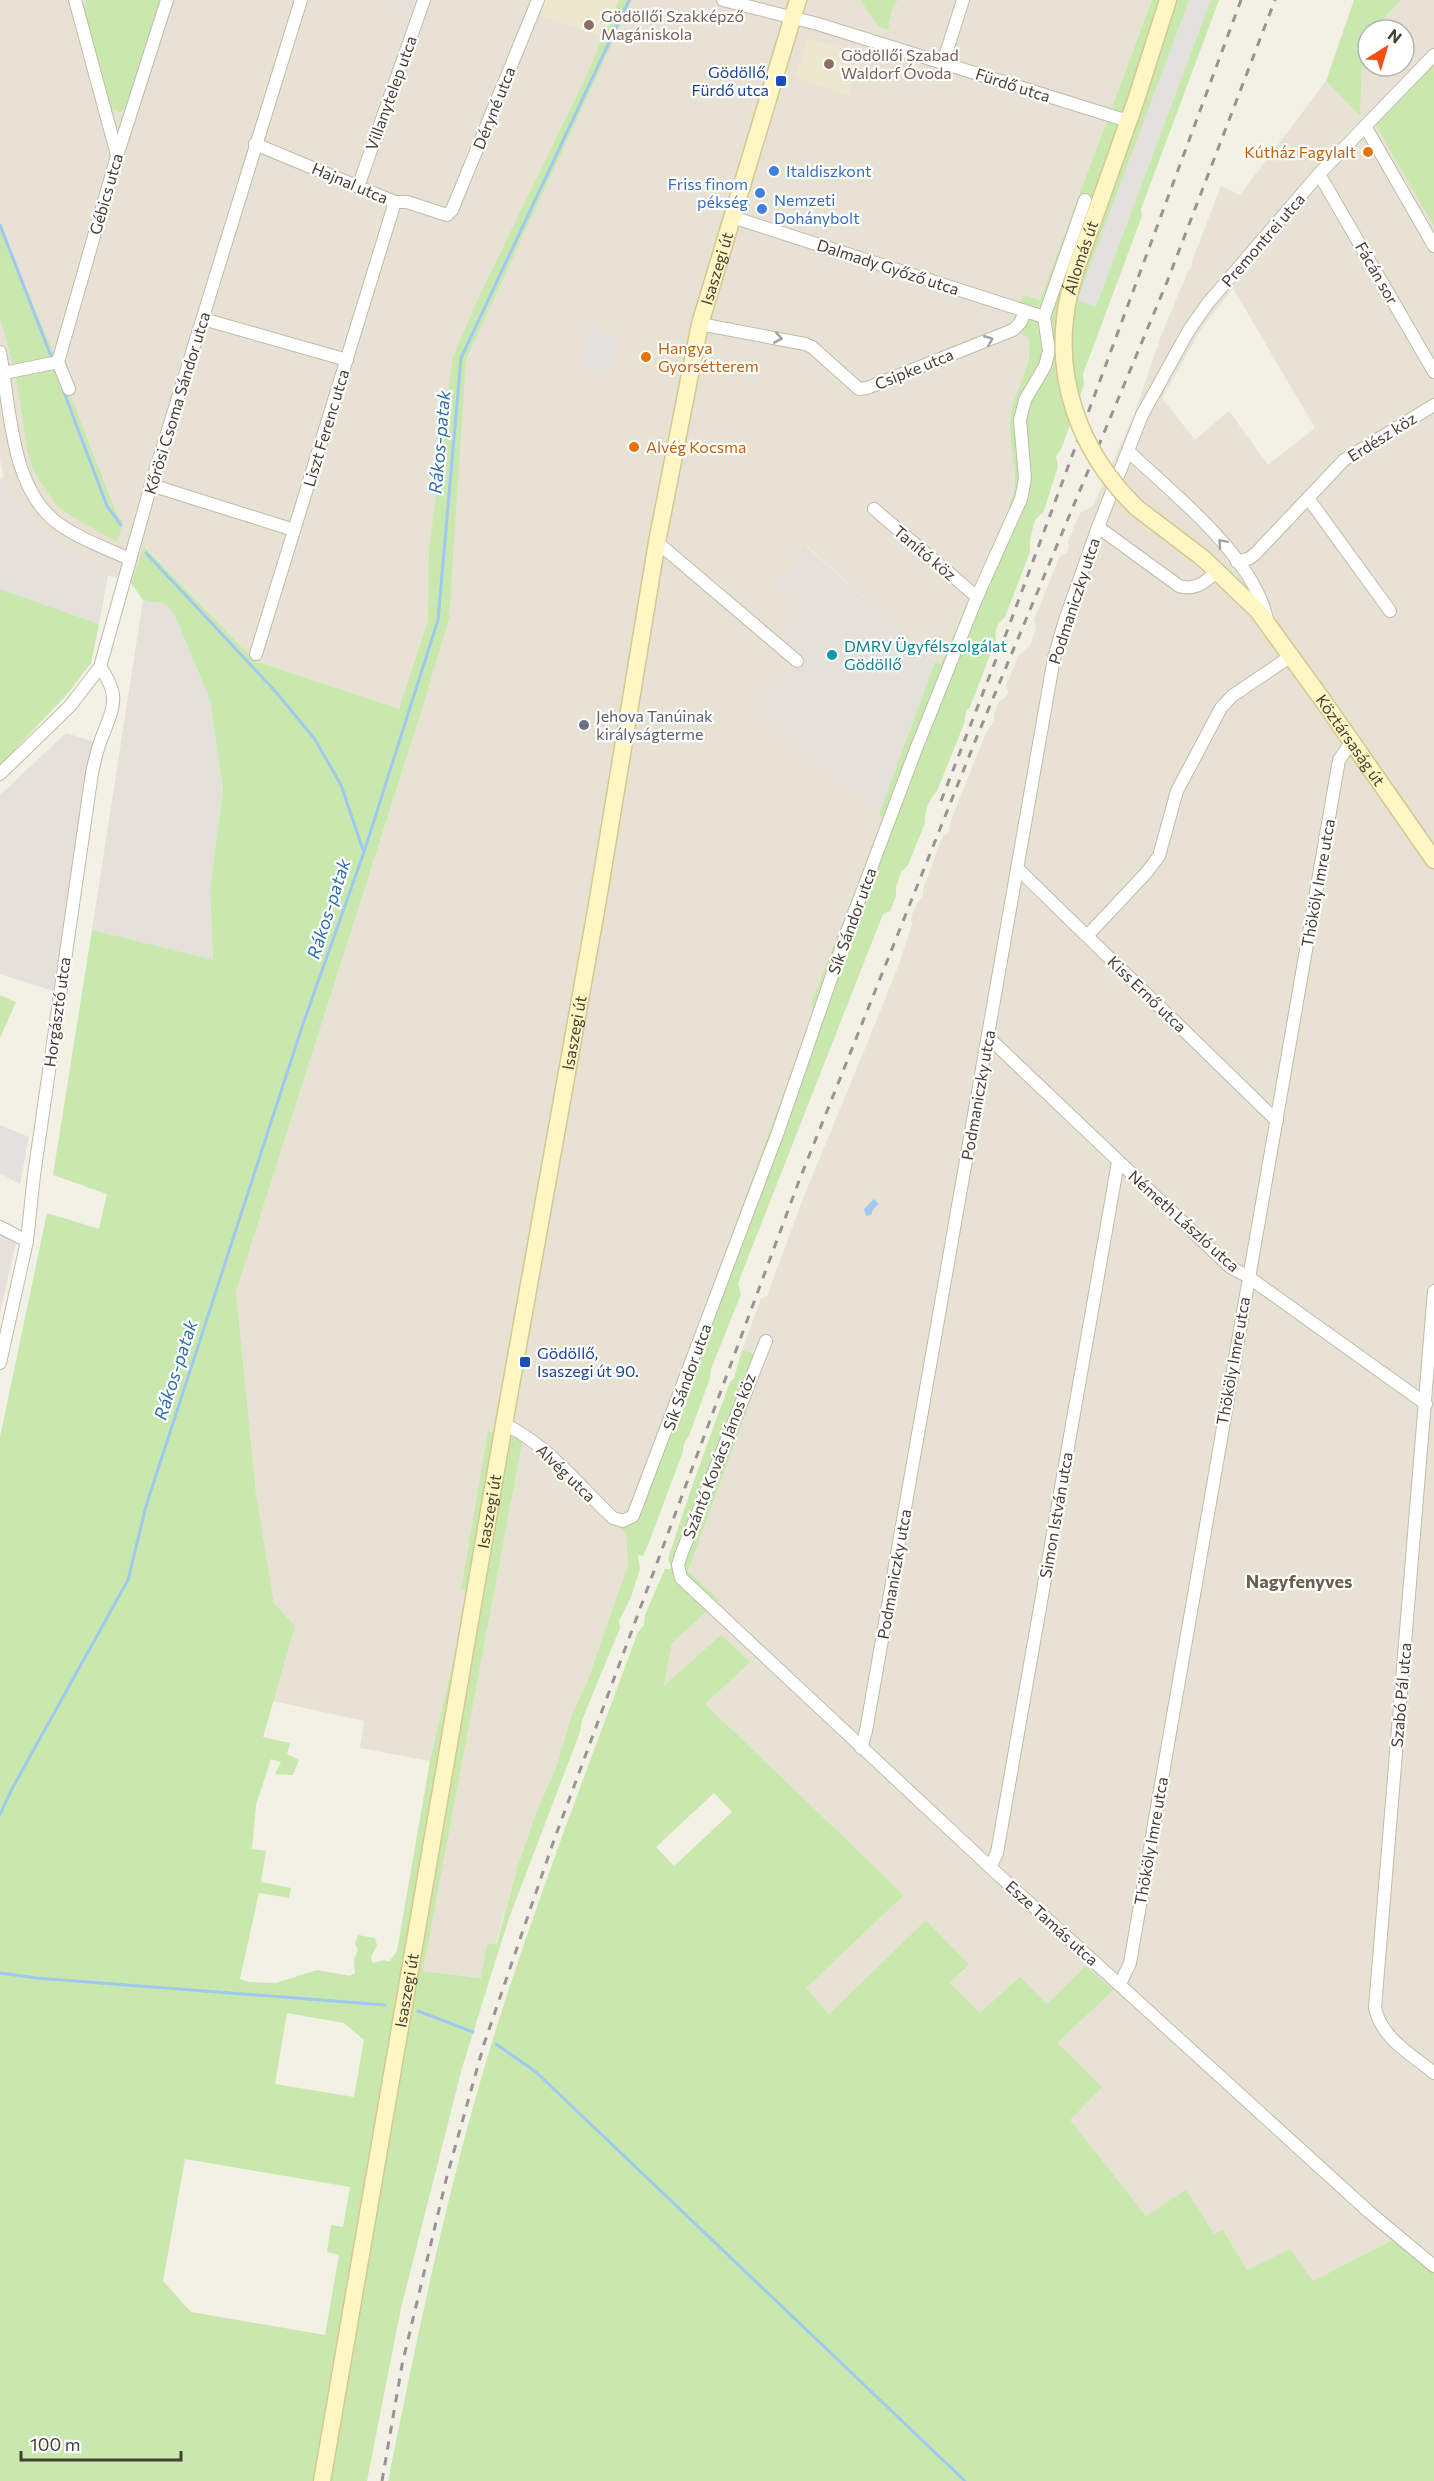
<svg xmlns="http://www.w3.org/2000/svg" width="1434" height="2481" viewBox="0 0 1434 2481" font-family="Commissioner,sans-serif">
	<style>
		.residential { fill: #e7e2d3; fill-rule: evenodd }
		.industrial { fill: #e5e1da }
		.education { fill: #ece7cf }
		.green { fill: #c8e8ad; fill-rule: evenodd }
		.parking { fill: #e3e1dd }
		.water { fill: #a0c8f1 }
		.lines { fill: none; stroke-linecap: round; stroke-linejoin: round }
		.stream { stroke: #a0c8f1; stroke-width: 3 }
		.minor-casing { stroke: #c1bbaa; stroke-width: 14 }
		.secondary-casing { stroke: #d3c894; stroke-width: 19 }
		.minor { stroke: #fff; stroke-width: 12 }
		.secondary { stroke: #fff6c3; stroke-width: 16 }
		.rail { stroke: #959595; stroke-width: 3; stroke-dasharray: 8 8; stroke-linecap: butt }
		.secondary-bridge-casing { stroke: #d3c894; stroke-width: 19; stroke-linecap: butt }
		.secondary-bridge { stroke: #fff6c3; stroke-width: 16 }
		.oneway { stroke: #a2a09a }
		.education-dot { fill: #8d6e63; stroke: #fff; stroke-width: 2 }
		.transit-dot { fill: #1a4fb4; stroke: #fff; stroke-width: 2 }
		.food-dot { fill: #e8710a; stroke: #fff; stroke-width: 2 }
		.shop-dot { fill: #3f7fe0; stroke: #fff; stroke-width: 2 }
		.culture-dot { fill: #0f9aa8; stroke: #fff; stroke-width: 2 }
		.worship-dot { fill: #6b7280; stroke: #fff; stroke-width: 2 }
		.labels { text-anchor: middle; stroke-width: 4.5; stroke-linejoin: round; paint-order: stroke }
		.education-label { font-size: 16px; fill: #785e54; stroke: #fff; text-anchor: start }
		.transit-label { font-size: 16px; fill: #164399; stroke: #fff; text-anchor: end }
		.street-label { font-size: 16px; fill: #454034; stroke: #fff }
		.food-label { font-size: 16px; fill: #c56008; stroke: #fff; text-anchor: start }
		.shop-label { font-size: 16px; fill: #366cbe; stroke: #fff; text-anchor: start }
		.culture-label { font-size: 16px; fill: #0d838f; stroke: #fff; text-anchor: start }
		.worship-label { font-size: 16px; fill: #5b616d; stroke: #fff; text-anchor: start }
		.water-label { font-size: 18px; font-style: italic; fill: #2d6db1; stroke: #fff }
		.neighbourhood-label { font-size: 18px; font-weight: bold; fill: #685f4c; stroke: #fff }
	</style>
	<rect width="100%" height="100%" fill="#f3f0e5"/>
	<g class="residential">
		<polygon points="0,0 86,0 84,5 120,112 127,107 163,0 388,0 412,11 416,0 860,0 879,27 888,30 893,5 898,0 1152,0 1040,300 1023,295 1018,332 1028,338 1029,343 1028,368 1012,408 1015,483 1013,492 1008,510 939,666 806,545 775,582 803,608 800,657 758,707 884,818 842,923 815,1010 626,1534 628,1564 615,1606 588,1680 572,1714 557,1765 536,1813 518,1865 496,1943 487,1944 482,1978 423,1971 523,1440 488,1431 461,1590 469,1592 430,1761 360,1748 364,1721 273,1701 295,1626 274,1603 256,1493 236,1292 420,717 255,661 145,546 131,583 95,571 76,553 39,528 16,501 4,477 0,460"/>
		<path d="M1401 0H1434V2273L1393 2239 1313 2281 1247 2270 1223 2230 1214 2234 1146 2217 1069 2119 1057 2044 1047 2004 980 2013 950 1983 969 1966 926 1920 829 2014 806 1988 904 1895 704 1704 664 1687 672 1643 718 1600 688 1571 772 1342 757 1354 742 1350 761 1298 767 1296 804 1196 871 1034 899 964 912 924 911 917 917 903 922 898 924 886 943 836 949 832 951 820 986 733 994 721V714L999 701 1005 698 1008 692 1006 685 1019 655 1030 646 1036 627 1034 620 1060 556 1067 553 1069 547 1068 541 1080 513 1093 506 1134 415 1155 353 1159 346 1158 343 1188 271 1192 267V261L1221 186 1240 195 1326 81 1360 116 1363 41 1368 36V66H1404V30H1373ZM1233 288 1315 428 1268 465 1229 411 1195 440 1162 398 1201 329Z"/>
	</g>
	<g class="industrial">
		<polygon points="388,0 416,0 412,11"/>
		<polygon points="4,477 16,501 39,528 76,552 95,571 108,575 99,624 0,589 0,479"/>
		<polygon points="805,545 935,662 879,814 758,707 800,657 778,638 802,608 774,583"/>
		<polygon points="143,600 166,604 176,618 210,700 223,789 210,891 213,961 92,930"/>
		<polygon points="66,733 94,742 53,991 0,974 0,795"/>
		<polygon points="0,1222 17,1238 0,1313"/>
	</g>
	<g class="education">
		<polygon points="542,0 619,0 604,37 536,14"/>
		<polygon points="808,38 861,55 848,95 795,77"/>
	</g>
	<g class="green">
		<polygon points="86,0 163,0 127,107 120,112 112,109 108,105 83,8"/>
		<path d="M619 0H632L466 359 449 618 420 716 236 1292 256 1493 274 1603 295 1626 263 1737 290 1743 287 1754 299 1760 293 1775 275 1774 281 1762 271 1759 256 1805 252 1849 266 1851 261 1882 291 1888 289 1898 259 1893 240 1979 249 1982 276 1983 317 1970 350 1976 355 1973 354 1960 358 1949 355 1944 358 1935 375 1938 377 1945 371 1957 373 1963 384 1960 389 1962 397 1951 430 1761 469 1592 461 1590 488 1431 523 1439 423 1971 481 1978 487 1944 497 1943 518 1865 536 1813 557 1765 572 1714 588 1680 628 1565 626 1534 620 1528 633 1504 814 1010 811 1004 883 818 879 814 935 662 940 665 1008 510C1010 501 1014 492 1015 483 1016 459 1006 433 1012 409 1018 384 1034 365 1028 338L1018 332 1007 336 1023 295 1040 300 1152 0H1219L1141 209 1142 216 1083 374 1084 385 1062 447 1056 456 1058 466 1044 511 1035 520 1030 539V552L1005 617C997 624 995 628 996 639L970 707 966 711 964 724 937 791C929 799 924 812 925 823L908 865 901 872 896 887V896L890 911 883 914 738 1283 741 1294 711 1369 710 1378 689 1436 685 1441 682 1454 648 1545 643 1556 638 1555 640 1569 631 1597 619 1621 620 1628 582 1720 580 1732 508 1921 462 2068 401 2308 367 2481H0V1437L47 1213 99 1229 107 1194 53 1175 92 930 213 960 210 891 223 789 210 700 176 618 166 604 143 600 131 583 144 546 255 661 399 709 428 621 429 551 453 357 478 299 585 79ZM287 2013 344 2023 364 2040 354 2097 275 2084ZM185 2159 350 2187 343 2227 331 2225 327 2252 339 2255 325 2335 191 2312 163 2281Z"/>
		<polygon points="860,0 898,0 893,6 888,30 879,27"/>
		<polygon points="1354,0 1401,0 1373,30 1368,30 1368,36 1363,41 1360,116 1326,81"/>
		<polygon points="1434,60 1434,226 1373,120"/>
		<polygon points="0,226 60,369 117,515 123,522 117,542 79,521 56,505 33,470 28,453 16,376 0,316"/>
		<polygon points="0,589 99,624 91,663 69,692 0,765"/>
		<polygon points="0,995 16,1002 0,1038"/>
		<path d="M764 1338 772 1342 688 1571 719 1600 672 1643 664 1686 721 1635 750 1662 705 1704 904 1895 806 1988 829 2014 926 1920 969 1965 950 1983 980 2013 1020 1977 1047 2004 1086 1966 1113 1990 1057 2043 1102 2087 1070 2120 1146 2216 1186 2190 1214 2234 1223 2230 1247 2270 1290 2249 1313 2281 1394 2239 1434 2273V2481H388C421 2318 454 2156 506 1998 546 1875 593 1754 638 1632L644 1625 645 1615 665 1569H670L671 1566 668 1559C687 1499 708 1441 730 1382L734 1378 741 1353 742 1350 757 1354ZM714 1793 732 1812 674 1866 656 1847Z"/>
	</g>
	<g class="parking">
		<polygon points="1189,0 1211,0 1096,307 1077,300"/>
		<polygon points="591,324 599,326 598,332 617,336 608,371 581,366"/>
		<polygon points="0,1125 29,1137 20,1184 0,1173"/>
	</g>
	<polygon class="water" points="874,1199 879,1204 873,1209 871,1215 866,1216 864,1209"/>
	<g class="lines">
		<g class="stream">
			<polyline points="0,225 51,356"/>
			<polyline points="62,387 107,506 121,525"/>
			<polyline points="146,553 275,691 314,738 341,785 363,850"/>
			<polyline points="0,1814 13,1787 128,1580 146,1506 302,1027 364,852 438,620 461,358 629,0"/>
			<polyline points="0,1973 36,1978 385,2005"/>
			<polyline points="418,2011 473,2032"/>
			<polyline points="496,2044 536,2072 965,2481"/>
		</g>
		<defs>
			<g id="minor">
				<polyline points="75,0 117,155"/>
				<polyline points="723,0 818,24 1128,121"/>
				<polyline points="943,63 963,0"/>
				<polyline points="1365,126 1434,246"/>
				<polyline points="255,144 395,202 407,202 447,215 452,210 538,0"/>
				<polyline points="1319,174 1434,372"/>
				<polyline points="358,187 424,0"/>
				<polyline points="732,217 1044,317"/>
				<polyline points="1044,317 1085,200"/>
				<polyline points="203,319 347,360"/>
				<polyline points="700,324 805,344 812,347 859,389 867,388 1013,330 1020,323 1025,312"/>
				<path d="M0 352C10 405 10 485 55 521 77 538 105 548 130 559"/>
				<polyline points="4,373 58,362"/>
				<polyline points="69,389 58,362 117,156 167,0"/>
				<path d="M1129 452C1174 494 1255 558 1267 620"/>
				<polyline points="151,485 294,530"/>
				<polyline points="1308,498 1390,611"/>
				<polyline points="874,509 977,597"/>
				<path d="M1098 527 1179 586C1195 591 1207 582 1217 570"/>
				<polyline points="657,542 797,661"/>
				<polyline points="1237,562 1250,558 1256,553 1344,460 1434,405"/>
				<polyline points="256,654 395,202"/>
				<polyline points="0,774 70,706 100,667 151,485 301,0"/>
				<polyline points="1017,868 1277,1121"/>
				<polyline points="1087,936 1147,872 1159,856 1177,791 1221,708 1232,696 1291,656"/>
				<polyline points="989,1038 1230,1267 1247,1276 1426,1404"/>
				<polyline points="0,1227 27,1241"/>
				<path d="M1434 1291 1375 2008C1382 2039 1411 2054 1434 2073"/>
				<polyline points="766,1341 681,1555 678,1565 681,1578 990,1867 1368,2211 1434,2266"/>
				<path d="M0 1363 27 1241 34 1175 92 773C95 759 98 745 104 732 115 704 119 694 100 667"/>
				<path d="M504 1424C547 1444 579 1486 613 1518L623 1521 633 1516 778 1132 847 932 916 749 977 597 1021 499 1025 479 1020 420 1025 400 1045 366 1049 351 1044 317"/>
				<polyline points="861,1748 866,1731 1054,658 1065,620 1098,527 1142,415 1189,330 1208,303 1319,174 1434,55"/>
				<polyline points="990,1867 997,1853 1118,1162"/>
				<polyline points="1120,1984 1130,1963 1339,760 1352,741"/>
			</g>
			<g id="secondary">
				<path id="s1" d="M1069 295 1076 269 1136 100 1168 0"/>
				<path id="s2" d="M1137 508 1204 559 1258 611 1324 702 1434 860"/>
				<path id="s3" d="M322 2481 504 1424 597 905 657 542 700 324 798 0"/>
			</g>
		</defs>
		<use href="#minor" class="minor-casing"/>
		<use href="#secondary" class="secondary-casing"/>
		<use href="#minor" class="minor"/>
		<use href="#secondary" class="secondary"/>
		<g class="rail">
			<polyline points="941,801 1009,626 1241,0"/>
			<polyline points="382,2481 402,2365 447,2176 484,2044 554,1840 799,1181 976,739 1167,282 1275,0"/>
		</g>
		<defs>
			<path id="secondary-bridge" d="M1069 295C1051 375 1079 452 1137 508"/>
		</defs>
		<use href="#secondary-bridge" class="secondary-bridge-casing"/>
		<use href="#secondary-bridge" class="secondary-bridge"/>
	</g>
	<defs><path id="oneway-chevron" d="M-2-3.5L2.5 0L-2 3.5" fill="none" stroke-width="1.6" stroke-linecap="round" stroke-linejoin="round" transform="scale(1.5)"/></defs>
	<g class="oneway">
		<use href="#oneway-chevron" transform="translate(778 338) rotate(10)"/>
		<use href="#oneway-chevron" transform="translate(989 340) rotate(-22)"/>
		<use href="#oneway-chevron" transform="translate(1222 543) rotate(-131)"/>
	</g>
	<g class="education-dot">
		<circle cx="589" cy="25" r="6"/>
		<circle cx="829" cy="64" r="6"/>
	</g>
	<g class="transit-dot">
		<rect x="775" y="75" width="12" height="12" rx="3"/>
		<rect x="519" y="1356" width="12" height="12" rx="3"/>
	</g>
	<g class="food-dot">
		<circle cx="1368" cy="152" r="6"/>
		<circle cx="646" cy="357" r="6"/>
		<circle cx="634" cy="447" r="6"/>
	</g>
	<g class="shop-dot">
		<circle cx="774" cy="171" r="6"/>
		<circle cx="760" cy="193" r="6"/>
		<circle cx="762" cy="209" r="6"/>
	</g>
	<circle class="culture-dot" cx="832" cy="655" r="6"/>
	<circle class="worship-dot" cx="584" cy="725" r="6"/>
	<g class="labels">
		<g class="education-label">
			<text x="601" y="22">Gödöllői Szakképző<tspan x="601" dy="18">Magániskola</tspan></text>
			<text x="841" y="61">Gödöllői Szabad<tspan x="841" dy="18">Waldorf Óvoda</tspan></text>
		</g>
		<g class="transit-label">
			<text x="769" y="78">Gödöllő,<tspan x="769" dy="18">Fürdő utca</tspan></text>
			<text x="537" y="1359" text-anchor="start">Gödöllő,<tspan x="537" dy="18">Isaszegi út 90.</tspan></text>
		</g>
		<g class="street-label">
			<text transform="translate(1013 85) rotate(18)" y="6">Fürdő utca</text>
			<text transform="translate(391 93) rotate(-70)" y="6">Villanytelep utca</text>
			<text transform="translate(494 108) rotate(-68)" y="6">Déryné utca</text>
			<text transform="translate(350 183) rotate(23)" y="6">Hajnal utca</text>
			<text transform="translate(106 194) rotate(-74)" y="6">Gébics utca</text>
			<text transform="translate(1263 240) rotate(-49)" y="6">Premontrei utca</text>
			<text dy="6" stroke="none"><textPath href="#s1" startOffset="39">Állomás út</textPath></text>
			<text transform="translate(888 267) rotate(18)" y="6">Dalmady Győző utca</text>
			<text dy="6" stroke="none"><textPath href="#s3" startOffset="2248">Isaszegi út</textPath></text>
			<text transform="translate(1377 273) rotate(60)" y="6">Fácán sor</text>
			<text transform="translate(914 369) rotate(-22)" y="6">Csipke utca</text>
			<text transform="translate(177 403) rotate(-73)" y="6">Kőrösi Csoma Sándor utca</text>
			<text transform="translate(326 428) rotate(-73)" y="6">Liszt Ferenc utca</text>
			<text transform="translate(1382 437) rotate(-32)" y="6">Erdész köz</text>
			<text transform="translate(925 553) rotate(40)" y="6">Tanító köz</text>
			<text transform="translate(1074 601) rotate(-72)" y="6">Podmaniczky utca</text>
			<text dy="6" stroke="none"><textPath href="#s2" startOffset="318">Köztársaság út</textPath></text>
			<text transform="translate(1318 883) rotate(-80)" y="6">Thököly Imre utca</text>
			<text transform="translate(852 921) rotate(-70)" y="6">Sík Sándor utca</text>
			<text transform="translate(1147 994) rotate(44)" y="6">Kiss Ernő utca</text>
			<text transform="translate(57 1012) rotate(-82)" y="6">Horgásztó utca</text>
			<text dy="6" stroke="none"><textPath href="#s3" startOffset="1470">Isaszegi út</textPath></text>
			<text transform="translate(978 1095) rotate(-80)" y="6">Podmaniczky utca</text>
			<text transform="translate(1184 1221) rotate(42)" y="6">Németh László utca</text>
			<text transform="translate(1233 1361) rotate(-80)" y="6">Thököly Imre utca</text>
			<text transform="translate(687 1377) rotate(-70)" y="6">Sík Sándor utca</text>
			<text transform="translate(719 1456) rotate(-69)" y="6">Szántó Kovács János köz</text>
			<text transform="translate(566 1473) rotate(44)" y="6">Alvég utca</text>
			<text dy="6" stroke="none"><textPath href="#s3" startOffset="984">Isaszegi út</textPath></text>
			<text transform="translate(1056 1515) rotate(-80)" y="6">Simon István utca</text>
			<text transform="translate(894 1574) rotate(-80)" y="6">Podmaniczky utca</text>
			<text transform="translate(1401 1695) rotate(-85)" y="6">Szabó Pál utca</text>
			<text transform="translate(1151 1841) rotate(-80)" y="6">Thököly Imre utca</text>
			<text transform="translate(1052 1923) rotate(42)" y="6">Esze Tamás utca</text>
			<text dy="6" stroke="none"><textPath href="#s3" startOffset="498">Isaszegi út</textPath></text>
		</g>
		<g class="food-label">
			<text x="1356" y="158" text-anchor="end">Kútház Fagylalt</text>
			<text x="658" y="354">Hangya<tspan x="658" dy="18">Gyorsétterem</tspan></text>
			<text x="646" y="453">Alvég Kocsma</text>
		</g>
		<g class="shop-label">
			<text x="786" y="177">Italdiszkont</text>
			<text x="748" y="190" text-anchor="end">Friss finom<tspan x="748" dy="18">pékség</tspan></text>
			<text x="774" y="206">Nemzeti<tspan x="774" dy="18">Dohánybolt</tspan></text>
		</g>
		<g class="culture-label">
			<text x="844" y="652">DMRV Ügyfélszolgálat<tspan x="844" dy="18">Gödöllő</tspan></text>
		</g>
		<g class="worship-label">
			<text x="596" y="722">Jehova Tanúinak<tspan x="596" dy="18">királyságterme</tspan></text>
		</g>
		<g class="water-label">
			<text transform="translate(440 442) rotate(-85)" y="6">Rákos-patak</text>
			<text transform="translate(329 909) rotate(-72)" y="6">Rákos-patak</text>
			<text transform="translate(176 1370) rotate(-72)" y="6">Rákos-patak</text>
		</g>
		<g class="neighbourhood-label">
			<text x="1299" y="1588">Nagyfenyves</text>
		</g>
	</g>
	<g transform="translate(1386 48) rotate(37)"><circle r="28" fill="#ffffff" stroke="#b5b3ae" stroke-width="1.5"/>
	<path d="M0-4.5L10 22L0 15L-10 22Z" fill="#fc4c13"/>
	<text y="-9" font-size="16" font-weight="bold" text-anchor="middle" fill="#454034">N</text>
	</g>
	<path d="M21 2451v9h160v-9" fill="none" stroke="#454034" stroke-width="3"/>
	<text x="30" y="2451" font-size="18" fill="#454034" stroke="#ffffff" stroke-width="4.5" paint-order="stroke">100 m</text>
</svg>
